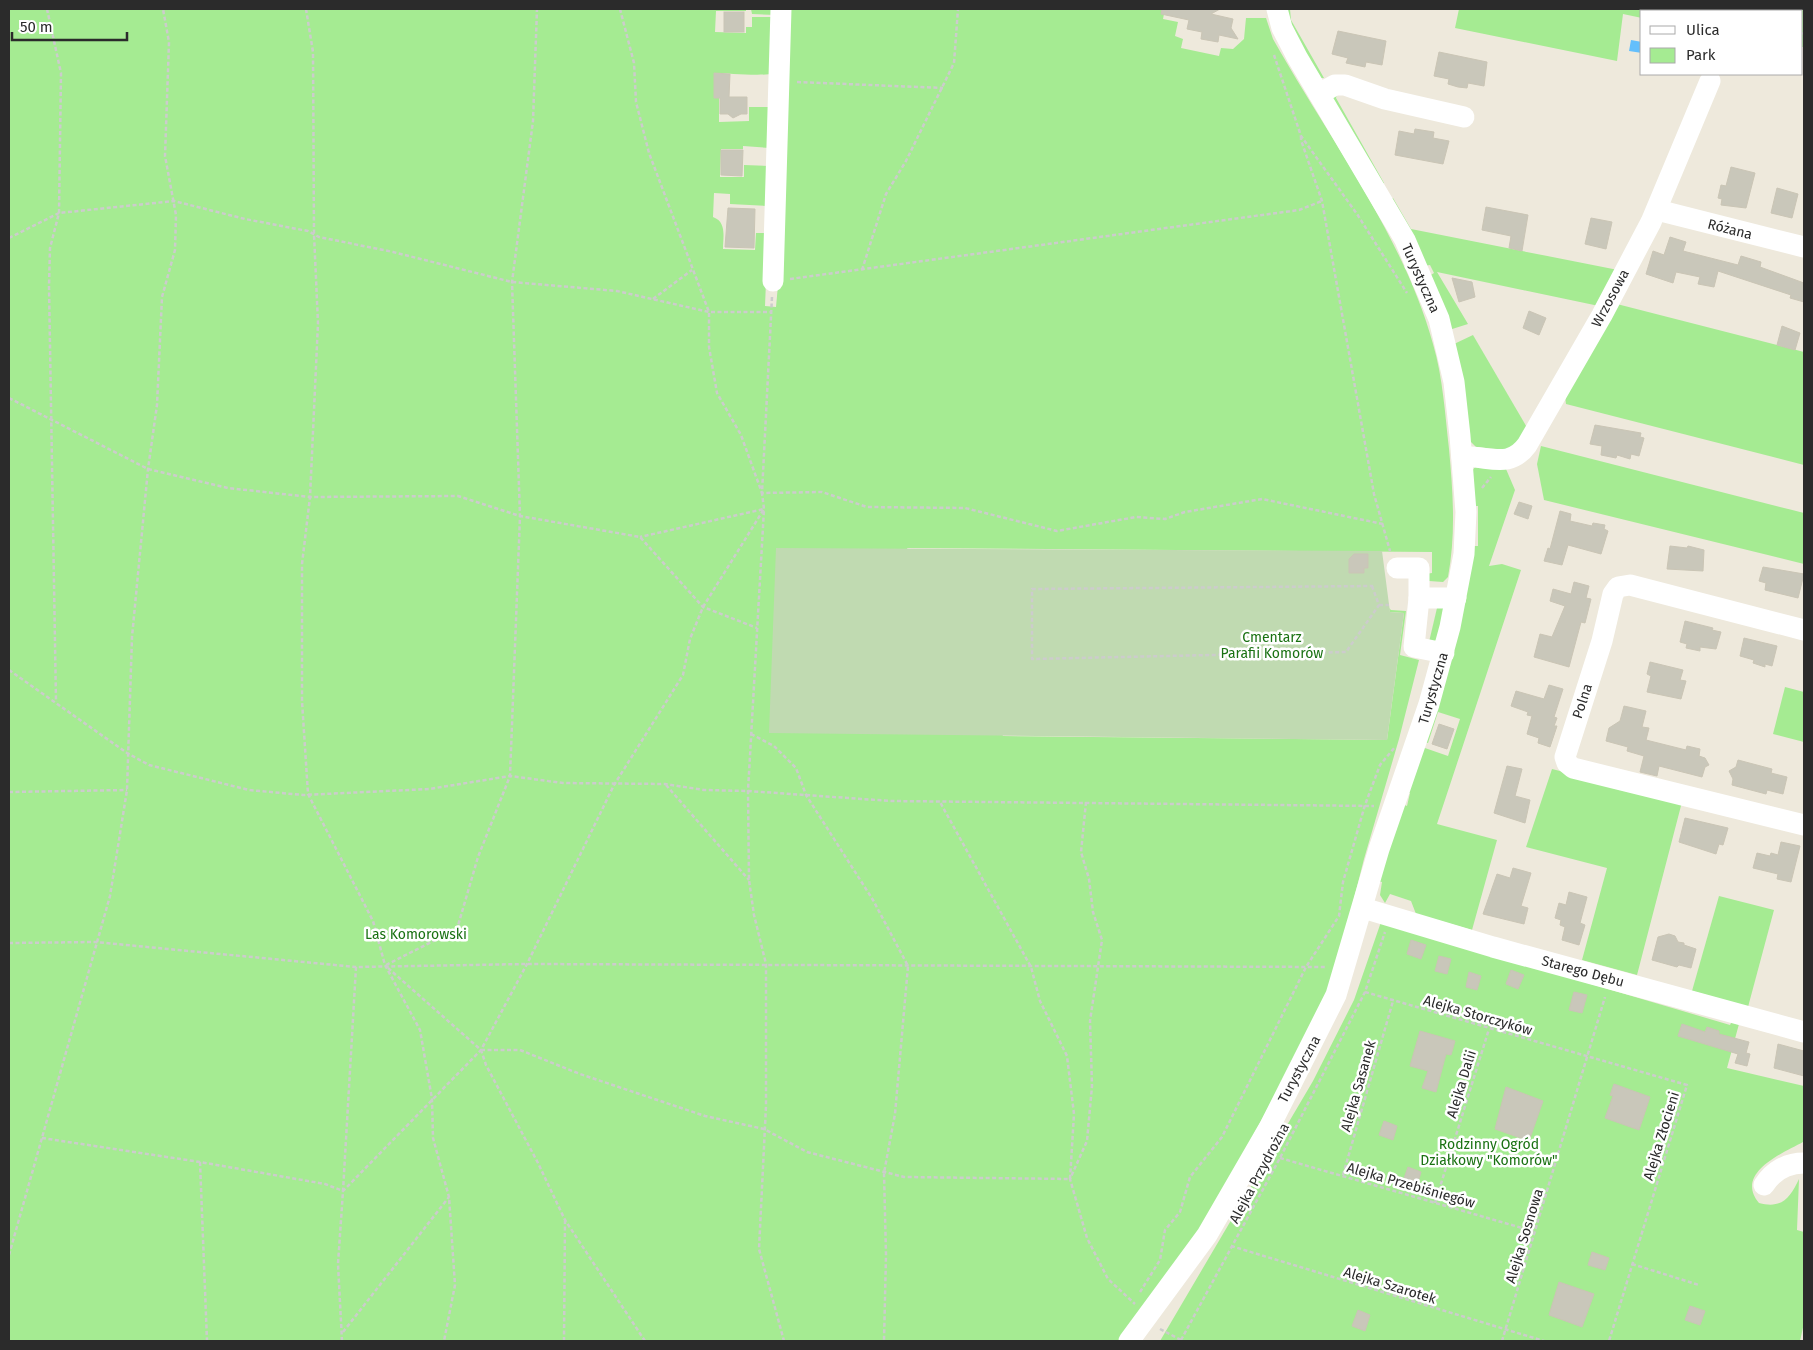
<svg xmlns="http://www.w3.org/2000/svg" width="1813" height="1350" viewBox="0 0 1813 1350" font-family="'Fira Sans',sans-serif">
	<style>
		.green { fill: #a5eb92 }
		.cemetery { fill: #c0dab1 }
		.water { fill: #64bffc }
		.building { fill: #c9c7ba; stroke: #cac5b5 }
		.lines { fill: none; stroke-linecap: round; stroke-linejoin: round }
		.path { stroke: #ccc; stroke-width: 2.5; stroke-dasharray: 4 2.5; stroke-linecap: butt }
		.minor { stroke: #fff; stroke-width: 21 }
		.labels { text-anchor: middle; stroke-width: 5; stroke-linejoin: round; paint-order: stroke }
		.street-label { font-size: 14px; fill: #2b2b2b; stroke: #fff }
		.park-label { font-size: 14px; fill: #197112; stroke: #fff }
	</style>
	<rect width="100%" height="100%" fill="#eee9dc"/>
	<g class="green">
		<path d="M9 9H746V11H716L715 32 746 33V27H752V17H776L774 73C764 77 728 73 714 73V98H719V122L749 121V107H773L770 148 743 146V149H721L720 177H744V165L771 166 767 206 730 204V194L714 193 713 217C727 222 723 237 723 249L755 250 756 233H768L765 306 776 307 778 285 786 9H1165L1163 19 1178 22 1175 36 1183 39 1181 48 1219 56 1221 48 1233 49 1244 39 1246 18H1266L1273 39C1328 137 1403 235 1433 344 1443 378 1445 414 1449 449 1453 493 1456 534 1448 577L1443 582 1429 581 1425 574 1432 573V552L907 548 1003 736 1387 740 1404 613 1390 612 1389 608 1391 610 1406 611 1400 655 1419 660 1399 739 1364 859 1330 993 1195 1243 1124 1341H9Z"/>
		<polygon points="751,9 776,9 776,15 752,14"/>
		<polygon points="1284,9 1290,9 1291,20 1324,78 1317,78"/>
		<polygon points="1459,9 1804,9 1804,47 1802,47 1802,11 1642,11 1642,18 1623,14 1617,61 1455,28"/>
		<polygon points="1338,91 1336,98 1384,183 1381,185 1331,101"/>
		<polygon points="1393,198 1411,229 1618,270 1599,306 1437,272 1468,324 1449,330 1429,276 1434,273 1430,265 1424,266 1390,200"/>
		<polygon points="1613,303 1804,352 1804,465 1566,404 1565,396"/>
		<polygon points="1473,335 1529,431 1514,451 1476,447 1469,440 1454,344"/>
		<polygon points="1541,446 1804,513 1804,564 1544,500 1537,464"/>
		<polygon points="1475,467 1506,469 1515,490 1489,566 1502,564 1521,570 1437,824 1497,840 1472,930 1416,914 1411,901 1390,894 1385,903 1380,895 1382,882 1377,881 1400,803 1407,806 1410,793 1405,791 1422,747 1448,756 1460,719 1438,712 1428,743 1424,742 1471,546 1478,546 1478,506 1472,506 1472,471"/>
		<polygon points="1444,606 1440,635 1433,644 1429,642 1437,608"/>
		<polygon points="1785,687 1804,692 1804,742 1773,734"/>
		<polygon points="1552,769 1682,802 1637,975 1582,960 1607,868 1526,847"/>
		<polygon points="1719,896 1774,910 1748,1007 1692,991"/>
		<path d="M1381 922 1730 1025 1732 1021 1739 1024 1727 1068 1804 1086 1803 1142C1783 1153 1734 1173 1759 1203 1782 1209 1790 1198 1799 1179L1797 1230 1804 1232V1323L1800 1341H1160L1313 1081 1354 1000Z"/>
	</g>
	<polygon class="cemetery" points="776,548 1382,551 1390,612 1404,613 1387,740 769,733"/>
	<polygon class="water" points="1631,40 1642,42 1642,53 1629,51"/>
	<g class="building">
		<polygon points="1162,9 1220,9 1211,14 1233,19 1231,28 1238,39 1219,35 1218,42 1201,39 1202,32 1187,29 1189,20 1161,14"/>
		<rect x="724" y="12" width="20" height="20"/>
		<polygon points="1338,31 1386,41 1382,65 1366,62 1365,67 1346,63 1348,58 1332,54"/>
		<polygon points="1439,52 1487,62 1484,86 1468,83 1467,88 1458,87 1448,84 1449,79 1434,76"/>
		<polygon points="714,73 730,74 729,97 747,97 747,114 741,114 733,118 728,114 720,114 720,98 714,98"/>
		<polygon points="1415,129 1434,132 1433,138 1449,141 1443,164 1395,155 1399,131 1414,134"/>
		<polygon points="721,150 743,150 742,176 721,175"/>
		<polygon points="1731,167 1755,173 1746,208 1721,205 1722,199 1718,198 1721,185 1726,186"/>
		<polygon points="1777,188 1798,194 1792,218 1771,213"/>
		<polygon points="1486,207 1528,215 1522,251 1509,248 1511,236 1482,230"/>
		<polygon points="728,208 755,209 754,248 725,247"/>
		<polygon points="1591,218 1612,222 1606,249 1585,244"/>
		<polygon points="1670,237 1686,242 1683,251 1738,265 1741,256 1761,262 1760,267 1804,283 1804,302 1790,298 1791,295 1718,271 1714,287 1698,284 1700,277 1676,272 1673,283 1646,274 1653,251 1664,255"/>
		<polygon points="1452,278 1472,282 1475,297 1459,302"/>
		<polygon points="1529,311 1546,318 1539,335 1523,328"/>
		<polygon points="1782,326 1800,333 1795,350 1777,345"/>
		<polygon points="1595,425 1641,433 1640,437 1644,438 1639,456 1631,454 1630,459 1617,455 1616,458 1601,455 1602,446 1590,444"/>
		<polygon points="1519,502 1532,506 1528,519 1514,514"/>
		<polygon points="1560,511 1571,514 1570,521 1592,526 1593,523 1605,525 1604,529 1608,531 1601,554 1568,545 1562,565 1544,561 1548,548 1550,549"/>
		<polygon points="1670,546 1687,548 1688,546 1704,550 1703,571 1667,569"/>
		<polygon points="1354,554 1368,554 1368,568 1364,568 1364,573 1349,573 1349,559"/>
		<polygon points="1763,567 1804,574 1798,598 1765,590 1766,583 1759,581"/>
		<polygon points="1574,582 1589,586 1586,598 1591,599 1585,623 1581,622 1569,667 1534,657 1540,634 1552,637 1565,606 1550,601 1553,589 1571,594"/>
		<polygon points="1685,621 1713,628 1712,630 1721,632 1716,649 1700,647 1700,651 1686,648 1687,644 1680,642"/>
		<polygon points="1744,638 1777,646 1772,666 1765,664 1765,667 1753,663 1754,660 1740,656"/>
		<polygon points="1650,662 1683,670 1680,680 1686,681 1681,699 1647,692 1651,676 1647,674"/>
		<polygon points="1549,685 1563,689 1554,717 1557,718 1554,726 1557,726 1550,747 1538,743 1539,738 1527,734 1532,716 1527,715 1528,712 1511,706 1516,691 1544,699"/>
		<polygon points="1624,706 1646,711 1642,727 1649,728 1646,740 1686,750 1687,746 1700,749 1699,756 1705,758 1709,765 1705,767 1702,777 1659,766 1657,776 1640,772 1644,756 1627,751 1628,747 1606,741 1609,728 1620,721"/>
		<polygon points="1439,724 1454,729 1447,749 1432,744"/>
		<polygon points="1738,760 1772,769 1771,773 1787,777 1783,794 1767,790 1766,794 1732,785 1733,779 1729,771 1736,767"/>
		<polygon points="1507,766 1522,769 1515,796 1530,800 1525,823 1494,813"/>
		<polygon points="1685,818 1728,828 1723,845 1719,844 1716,854 1679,842"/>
		<polygon points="1781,842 1800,846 1791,882 1777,879 1778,874 1753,868 1757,853 1770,856 1771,853 1778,855"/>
		<polygon points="1513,868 1531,873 1521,906 1528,908 1524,924 1483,914 1497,874 1510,878"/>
		<polygon points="1569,892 1587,897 1580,923 1585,925 1579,945 1562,940 1565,927 1560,925 1561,920 1555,918 1559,903 1566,905"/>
		<polygon points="1669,934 1675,936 1678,942 1684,943 1684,945 1696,949 1691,968 1679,965 1677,967 1652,960 1658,937"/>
		<polygon points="1411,940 1426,945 1421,959 1407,954"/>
		<polygon points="1439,956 1451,959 1447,974 1435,971"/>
		<polygon points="1511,970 1524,975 1518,989 1506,984"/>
		<polygon points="1469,972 1481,976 1477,990 1466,987"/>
		<polygon points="1574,992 1587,995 1582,1013 1569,1010"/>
		<polygon points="1682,1024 1705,1032 1707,1027 1719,1031 1719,1034 1749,1042 1746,1053 1750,1054 1747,1066 1735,1063 1738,1054 1678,1036"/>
		<polygon points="1420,1031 1455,1041 1451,1055 1446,1054 1436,1092 1422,1088 1428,1071 1410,1066"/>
		<polygon points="1778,1044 1804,1051 1804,1076 1774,1068"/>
		<polygon points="1614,1084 1650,1097 1639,1130 1605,1118 1613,1096 1610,1095"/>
		<polygon points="1506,1087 1543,1101 1529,1141 1495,1129"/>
		<polygon points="1384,1121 1397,1126 1393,1140 1379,1135"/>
		<polygon points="1408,1167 1421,1172 1417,1186 1403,1181"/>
		<polygon points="1592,1252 1609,1258 1605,1270 1588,1265"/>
		<polygon points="1559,1282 1594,1294 1582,1327 1549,1315"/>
		<polygon points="1690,1306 1705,1311 1700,1325 1685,1320"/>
		<polygon points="1358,1310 1370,1315 1365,1331 1352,1326"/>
	</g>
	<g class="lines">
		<g class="path">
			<polyline points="47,9 61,73 59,213 174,201 245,219 308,231 319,237 393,252 512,282 617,291 709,312 772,312"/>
			<polyline points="306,9 313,52 314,234 318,323 310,497 302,564 302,701 308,794 373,921 385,965 420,1030 432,1099 433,1138 449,1197 455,1285 444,1341"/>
			<polyline points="620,9 634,63 636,102 649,153 709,312 709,347 717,393 741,435 762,493 822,492 867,507 965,508 1057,531 1136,517 1165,519 1185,512 1262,499 1383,524"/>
			<polyline points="1756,9 1761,11"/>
			<polyline points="1802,33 1804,34"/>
			<polyline points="1274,55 1301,136 1357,214 1407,293"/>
			<polyline points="797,82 943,88"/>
			<polyline points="1301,136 1301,140 1322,201 1374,494 1390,551"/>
			<polyline points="9,238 59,213 50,248 49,286 56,702"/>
			<polyline points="862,270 886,194 906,161 954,63 958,9"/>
			<polyline points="790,279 1299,210 1322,201"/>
			<polyline points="772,297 762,493 764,509 748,791 749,880 754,915 766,964 766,1106 759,1249 784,1341"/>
			<polyline points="653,299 692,270"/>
			<polyline points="9,398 148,469 228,488 310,497 458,496 520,516 640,537 703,607 757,628"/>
			<polyline points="1482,488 1491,477"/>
			<polygon points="1372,586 1379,605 1346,652 1032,659 1032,589"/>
			<polyline points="1379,605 1389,605"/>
			<polyline points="9,670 127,753 149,765 249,790 303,795 429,789 510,776 563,783 665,784 704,790 748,791 891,801 1374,806"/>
			<polyline points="751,734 774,746 796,768 806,795 873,900 908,966 895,1114 884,1173 886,1255 884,1341"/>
			<polyline points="666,785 749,880"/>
			<polyline points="9,792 127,790"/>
			<polyline points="1086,802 1081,852 1089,879 1093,912 1102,940 1090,1021 1092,1086 1087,1141 1070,1179 1087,1238 1108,1279 1135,1304"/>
			<polyline points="9,943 95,942 356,967 527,964 1326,967"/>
			<polyline points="386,965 457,929 478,857 510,776 520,516 512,282 533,121 537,9"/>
			<polyline points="388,968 481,1050 486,1065 538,1163 565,1220 645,1341"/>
			<polyline points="1365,992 1687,1085 1609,1341"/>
			<polyline points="481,1050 520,1050 580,1074 705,1116 764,1129 807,1152 904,1177 1070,1179 1074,1114 1067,1056 1040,1001 1031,967 940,802"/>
			<polyline points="42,1138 200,1162 325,1184 343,1191 356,967"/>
			<polyline points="1280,1158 1536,1232"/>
			<polyline points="200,1162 207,1341"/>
			<polyline points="1343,1175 1393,1001"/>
			<polyline points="1435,1203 1489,1029"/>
			<polyline points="1231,1246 1544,1341"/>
			<polyline points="9,1255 110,896 127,790 132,637 148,469 157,405 162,297 175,250 176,215 165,156 169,42 163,9"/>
			<polyline points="1632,1264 1699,1285"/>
			<polyline points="1140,1292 1160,1260 1165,1230 1180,1212 1190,1177 1222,1137 1306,967 1339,916 1343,882 1365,805 1380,765 1395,747"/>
			<polyline points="1160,1329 1183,1341"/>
			<polyline points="343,1332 449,1197"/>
			<polyline points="1181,1340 1280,1158 1365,992 1385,932"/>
			<polyline points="342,1341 338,1264 343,1191 481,1050 527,964 614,785 683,675 690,639 703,607 764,509 640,537"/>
			<polyline points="564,1341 565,1221"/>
			<polyline points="1502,1341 1605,997"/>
		</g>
		<g class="minor">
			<polyline points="1319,94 1335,85 1345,85 1385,99 1464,117"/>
			<polyline points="1657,210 1804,247"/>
			<polyline points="773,281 781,9"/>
			<path d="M1462 457C1488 455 1509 470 1527 445L1602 315 1651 222 1710 81"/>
			<polyline points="1397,568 1419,568 1419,598"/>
			<polyline points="1804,630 1630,585 1618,587 1613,594 1602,641 1565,757 1567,763 1573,768 1804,825"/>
			<polyline points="1444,653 1414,647 1419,598 1456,598"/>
			<polyline points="1363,908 1493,947 1804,1032"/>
			<path d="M1764 1185C1773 1171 1787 1163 1804 1163"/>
			<polyline points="1129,1341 1207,1235 1270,1126 1336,995 1379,849 1429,704 1450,627 1464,554 1466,512 1460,436 1454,382 1439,319 1405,240 1297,57 1282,28 1277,9"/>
		</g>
	</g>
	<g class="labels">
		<g class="street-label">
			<text transform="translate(1730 229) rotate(14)" y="5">Różana</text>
			<text transform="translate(1421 278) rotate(66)" y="5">Turystyczna</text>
			<text transform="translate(1610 298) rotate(-62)" y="5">Wrzosowa</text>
			<text transform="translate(1433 688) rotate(-74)" y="5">Turystyczna</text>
			<text transform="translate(1582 701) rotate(-72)" y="5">Polna</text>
			<text transform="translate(1583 971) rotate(15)" y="5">Starego Dębu</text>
			<text transform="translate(1478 1015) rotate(16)" y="5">Alejka Storczyków</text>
			<text transform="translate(1299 1069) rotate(-62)" y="5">Turystyczna</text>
			<text transform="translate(1461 1084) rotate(-73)" y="5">Alejka Dalii</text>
			<text transform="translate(1358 1086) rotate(-74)" y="5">Alejka Sasanek</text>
			<text transform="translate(1661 1136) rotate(-73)" y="5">Alejka Złocieni</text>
			<text transform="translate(1259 1173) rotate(-62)" y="5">Alejka Przydrożna</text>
			<text transform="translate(1411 1185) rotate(16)" y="5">Alejka Przebiśniegów</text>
			<text transform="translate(1524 1236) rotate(-73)" y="5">Alejka Sosnowa</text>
			<text transform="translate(1390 1285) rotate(17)" y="5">Alejka Szarotek</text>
		</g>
		<g class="park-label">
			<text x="1272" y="642">Cmentarz<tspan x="1272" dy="16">Parafii Komorów</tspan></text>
			<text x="416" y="939">Las Komorowski</text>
			<text x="1489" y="1149">Rodzinny Ogród<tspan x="1489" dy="16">Działkowy "Komorów"</tspan></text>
		</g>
	</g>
	<rect width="1813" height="1350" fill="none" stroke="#2b2b2b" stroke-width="20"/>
	<rect x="1640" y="10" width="162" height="65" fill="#ffffff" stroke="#aaaaaa"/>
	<rect x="1650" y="26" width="25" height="8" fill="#ffffff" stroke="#aaaaaa"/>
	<text x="1686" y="35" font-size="15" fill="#2b2b2b">Ulica</text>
	<rect x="1650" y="48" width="25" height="15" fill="#a5eb92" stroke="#aaaaaa"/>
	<text x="1686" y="60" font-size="15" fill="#2b2b2b">Park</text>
	<path d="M12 32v8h115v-8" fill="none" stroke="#2b2b2b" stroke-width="2.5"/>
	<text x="20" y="32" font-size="15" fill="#2b2b2b" stroke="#ffffff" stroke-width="4" paint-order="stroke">50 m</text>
</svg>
